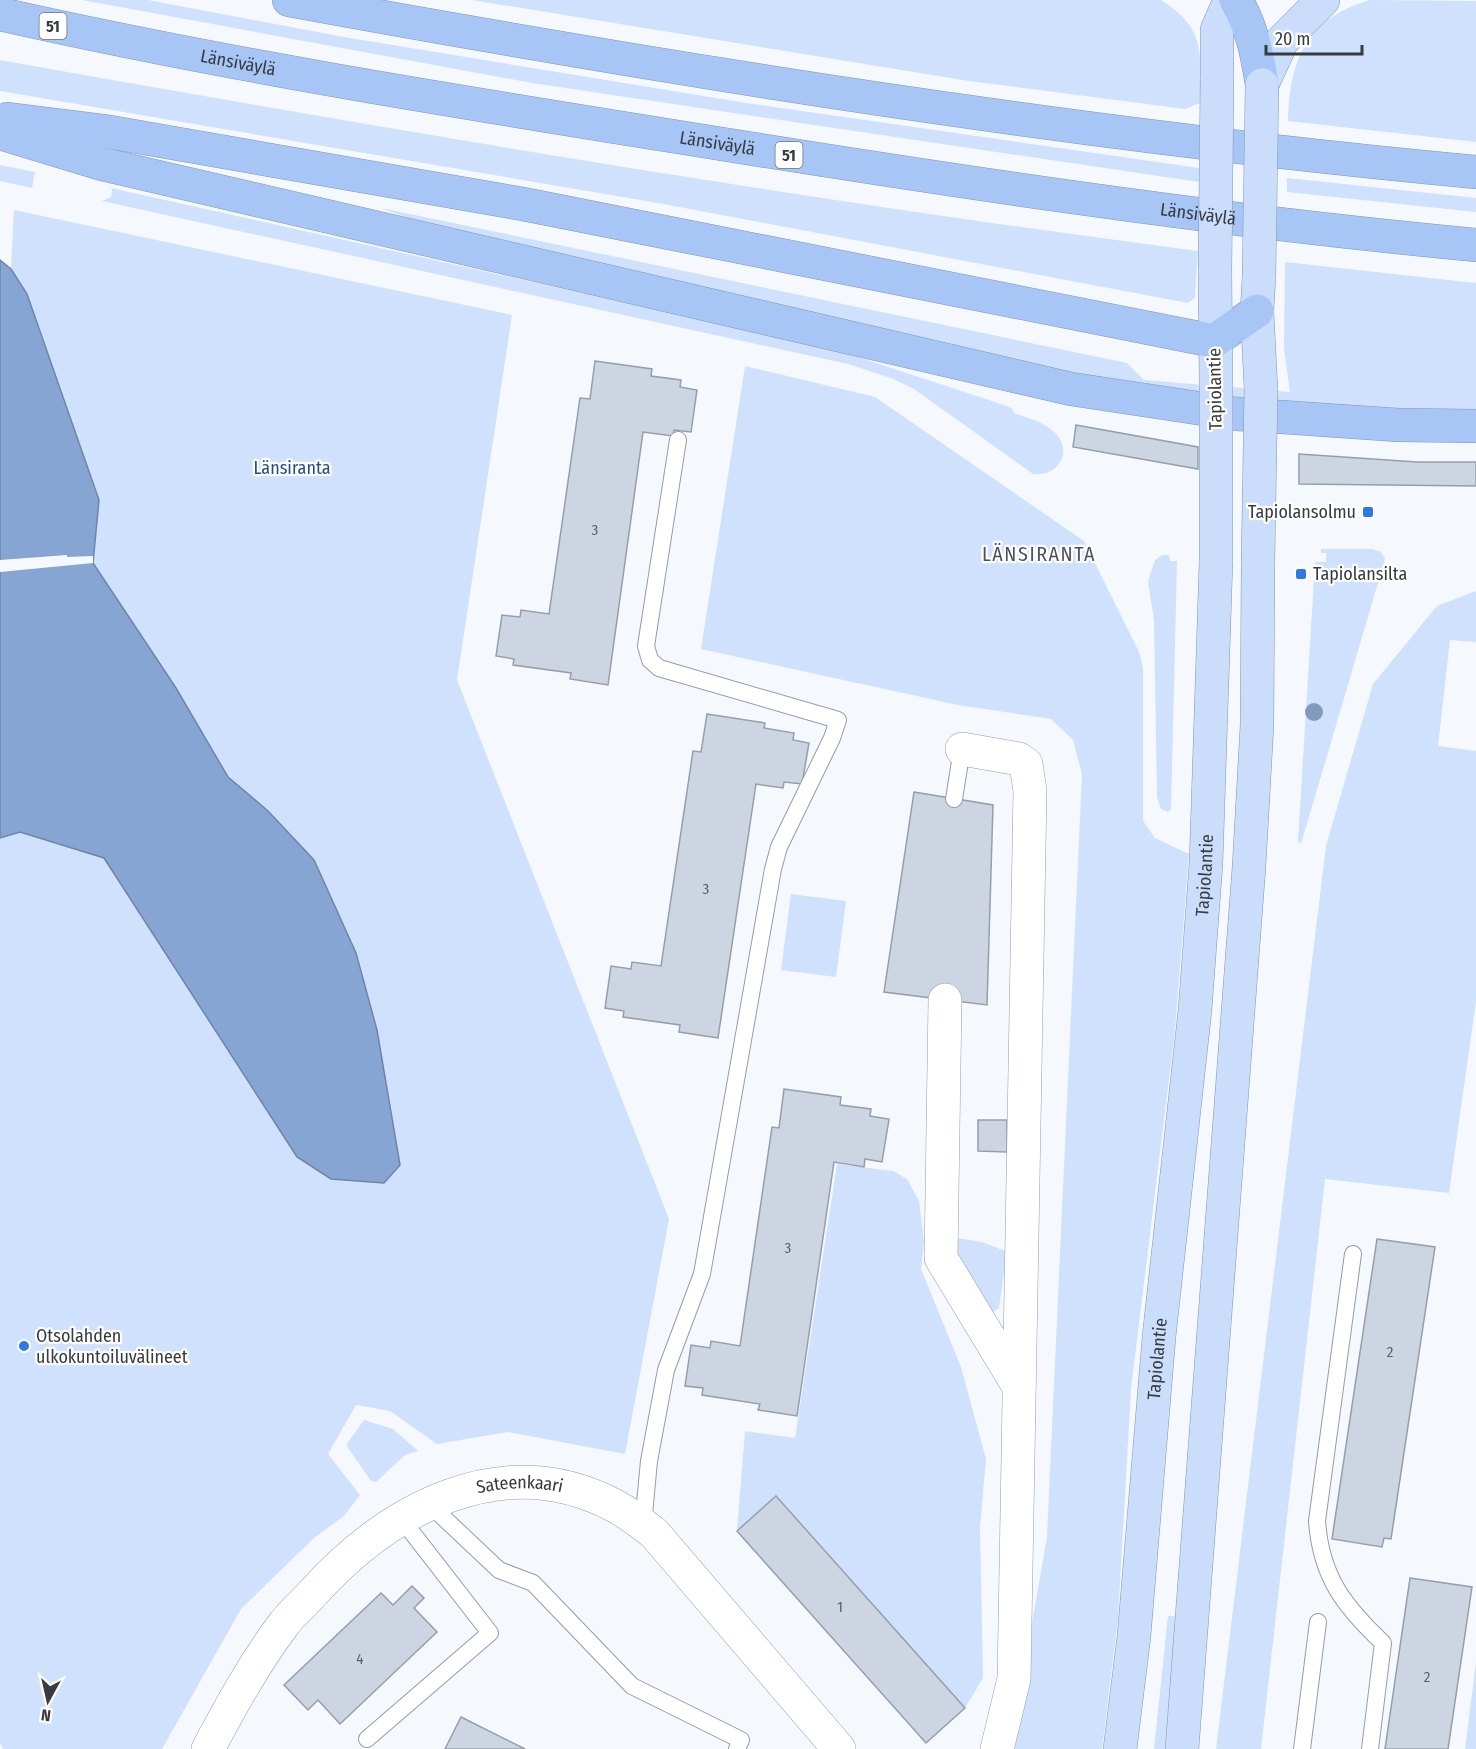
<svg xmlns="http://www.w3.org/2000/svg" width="1476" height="1749" viewBox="0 0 1476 1749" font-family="'Fira Sans Condensed',sans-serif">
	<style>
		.green { fill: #cfe1fd }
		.water { fill: #87a5d3; stroke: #6f85a7; stroke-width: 1.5 }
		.pier { fill: #f5f9fe }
		.building { fill: #cdd5e2; stroke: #969eaa; stroke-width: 1.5 }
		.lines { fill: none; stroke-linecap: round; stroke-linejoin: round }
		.service-casing { stroke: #949ca8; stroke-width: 18 }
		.minor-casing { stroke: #949ca8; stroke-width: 34 }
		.primary-casing { stroke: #8095b6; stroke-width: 34 }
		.motorway-casing { stroke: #8095b6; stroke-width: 34 }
		.service { stroke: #fff; stroke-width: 16 }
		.minor { stroke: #fff; stroke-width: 33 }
		.primary { stroke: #caddfa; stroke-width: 33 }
		.motorway { stroke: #a7c6f6; stroke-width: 33 }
		.primary-bridge-casing { stroke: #8095b6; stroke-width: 34; stroke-linecap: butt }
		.primary-bridge { stroke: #caddfa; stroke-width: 33 }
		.tree { fill: #839abc }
		.poi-dot { fill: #2f79e5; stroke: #fff; stroke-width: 2 }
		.labels { text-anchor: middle; stroke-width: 4.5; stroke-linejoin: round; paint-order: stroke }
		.number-label { font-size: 15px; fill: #5c6168 }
		.shield { fill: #fff; stroke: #737579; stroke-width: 1.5 }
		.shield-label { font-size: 16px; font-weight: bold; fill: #373a3f }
		.street-label { font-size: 18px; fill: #373a3f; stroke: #fff }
		.park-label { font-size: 18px; fill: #264c86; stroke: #fff }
		.poi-label { font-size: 18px; fill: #373a3f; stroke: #fff; text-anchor: start }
		.neighbourhood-label { font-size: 20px; letter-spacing: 1.5px; fill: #4c535e; stroke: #fff }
	</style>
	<rect width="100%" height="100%" fill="#f5f9fe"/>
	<g class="green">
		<polygon points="82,0 148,0 344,37 746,103 1199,168 1199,182 532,83"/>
		<path d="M472 0H1161C1207 29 1200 53 1200 103L1185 109 969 81Z"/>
		<path d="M1370 0 1476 1V142L1288 121C1289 60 1307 18 1370 0Z"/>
		<path d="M0 60C398 131 796 199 1198 251L1195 298 1188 303 658 203 0 91Z"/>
		<polygon points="0,165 35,172 32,188 0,181"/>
		<polygon points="1287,178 1476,198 1476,212 1287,192"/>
		<path d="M107 187 792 340 858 357 995 402 1012 408 1014 413C1027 418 1042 421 1053 431 1074 449 1060 477 1033 474L914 389 891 378 848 364 102 201 111 197 112 189Z"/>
		<polygon points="381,208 1127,363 1144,380 1290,392 1284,348 1285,262 1476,283 1476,414 1306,409 1078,376 414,220"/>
		<polygon points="14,210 512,315 457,680 669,1219 625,1454 508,1432 437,1444 390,1411 356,1405 328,1454 360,1495 344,1516 314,1538 241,1609 162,1749 3,1749 0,1743 0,716 103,581 93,563 95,547 47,357 27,294 11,269"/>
		<polygon points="745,366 875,397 1084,541 1139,652 1143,667 1143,821 1155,838 1189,854 1175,1030 1131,1389 1118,1618 1102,1749 1010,1749 1047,1537 1082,774 1073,740 1051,719 958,705 701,649"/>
		<polygon points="1321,549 1373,549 1381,552 1385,559 1301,844 1298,841 1315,562 1326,562 1326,553 1321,553"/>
		<polygon points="1162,555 1169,555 1170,561 1177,561 1171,810 1168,812 1161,809 1157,797 1154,620 1148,581 1155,560"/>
		<polygon points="1476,591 1476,642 1450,640 1438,746 1476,751 1476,1001 1449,1193 1325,1179 1261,1749 1216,1749 1326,846 1373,684 1437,606"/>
		<polygon points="791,894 846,901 836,977 781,970"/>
		<polygon points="837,1164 893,1171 907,1179 919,1201 924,1242 921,1269 961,1367 986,1459 980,1528 983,1678 965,1708 777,1496 737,1531 745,1431 795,1438"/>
		<polygon points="956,1238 982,1242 1005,1251 1006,1257 999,1308 989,1315 952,1243"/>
		<polygon points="364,1420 393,1429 418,1451 405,1455 376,1482 371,1481 346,1445"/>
		<polygon points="1168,1616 1178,1616 1165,1749 1154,1749"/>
		<polygon points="1476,1662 1476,1749 1465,1749"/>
	</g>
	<polygon class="water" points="0,260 11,269 27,294 99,500 93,563 176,688 228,777 268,811 314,860 356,953 377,1030 400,1165 384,1183 331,1179 297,1157 104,858 20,832 0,838"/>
	<polygon class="pier" points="67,555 67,557 93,556 93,563 0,572 0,560"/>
	<g class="building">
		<polygon points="595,361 652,369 651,376 681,380 680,387 697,390 691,432 674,430 673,436 643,432 608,685 570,679 571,673 513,665 514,659 496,656 502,615 520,617 521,610 549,614 580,398 590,399"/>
		<polygon points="1076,425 1198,447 1198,469 1073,447"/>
		<polygon points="1299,454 1417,462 1476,462 1476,486 1299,484"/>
		<polygon points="707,714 765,723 764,728 794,733 793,740 809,743 802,784 784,782 783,788 756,784 718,1038 679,1032 680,1025 623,1017 624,1011 605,1008 611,966 631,969 632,962 661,966 693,751 701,752"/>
		<polygon points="914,792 993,805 987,1005 884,992"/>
		<polygon points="784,1089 841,1097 840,1105 871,1109 870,1116 889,1119 882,1162 865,1159 864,1167 834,1162 797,1416 758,1410 760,1404 702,1395 703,1388 685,1386 691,1345 710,1348 711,1341 740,1346 772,1127 779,1128"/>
		<polygon points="978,1120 1007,1120 1007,1152 978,1151"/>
		<polygon points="1377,1239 1435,1247 1391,1539 1384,1538 1382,1547 1332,1539"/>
		<polygon points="776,1496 965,1708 926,1743 737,1531"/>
		<polygon points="1410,1578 1472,1587 1448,1749 1385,1749"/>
		<polygon points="412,1586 424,1598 414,1608 437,1632 340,1724 318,1700 308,1710 284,1685 381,1593 393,1605"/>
		<polygon points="461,1717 525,1749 445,1749"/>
	</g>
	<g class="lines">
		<defs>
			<g id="service">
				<polyline points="954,799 962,749"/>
				<path d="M1353 1254 1317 1521C1321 1577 1344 1606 1383 1643L1370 1749"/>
				<polyline points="428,1503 499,1570 533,1583 632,1686 741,1740 737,1749"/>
				<polyline points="643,1525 649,1461 666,1370 702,1274 773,869 779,847 832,738 838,720 659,668 650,660 646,646 678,440"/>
				<polyline points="367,1739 490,1633 400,1517"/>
				<polyline points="1302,1749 1318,1622"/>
			</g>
			<g id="minor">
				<polyline points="962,749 1019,759 1026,764 1030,791 1014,1679 997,1749"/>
				<polyline points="945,1000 941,1258 1019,1387"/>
				<path id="s1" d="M208 1749C231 1706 254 1664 283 1625 291 1614 302 1605 311 1595 388 1509 503 1445 617 1507 630 1514 642 1524 654 1533L839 1749"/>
			</g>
			<g id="primary">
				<polyline points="1217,79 1217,30 1230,0"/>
				<polyline points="1262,85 1282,41 1323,0"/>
				<polyline points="1215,271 1216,386"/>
				<polyline points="1259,277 1257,311 1261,390"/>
				<path id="s2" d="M1120 1749 1134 1636 1159 1337 1195 1010 1206 864 1216 561"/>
				<polyline points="1182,1749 1249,867 1257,725 1258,562"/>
			</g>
			<g id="motorway">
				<path d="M289 0C682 72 1078 135 1476 172"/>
				<path d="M1236 0C1252 27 1257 53 1262 85"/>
				<path id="s3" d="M0 14C222 64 447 100 672 136 939 179 1207 220 1476 245"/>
				<polyline points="8,119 104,131 523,204 1214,341 1257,311"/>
				<polyline points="0,133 102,164 1071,389 1237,414 1398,425 1476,426"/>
			</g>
		</defs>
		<use href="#service" class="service-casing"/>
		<use href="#minor" class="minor-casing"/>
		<use href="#primary" class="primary-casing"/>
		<use href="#motorway" class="motorway-casing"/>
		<use href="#service" class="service"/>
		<use href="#minor" class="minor"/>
		<use href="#primary" class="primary"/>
		<use href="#motorway" class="motorway"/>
		<defs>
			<g id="primary-bridge">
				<polyline points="1215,271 1217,79"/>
				<polyline points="1259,277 1262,85"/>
				<polyline points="1216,386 1216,561"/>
				<polyline points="1258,562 1261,390"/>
			</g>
		</defs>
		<use href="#primary-bridge" class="primary-bridge-casing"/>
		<use href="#primary-bridge" class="primary-bridge"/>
	</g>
	<circle class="tree" cx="1314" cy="712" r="9"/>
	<g class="poi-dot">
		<rect x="1362" y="506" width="12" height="12" rx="3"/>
		<rect x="1295" y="568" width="12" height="12" rx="3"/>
		<circle cx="24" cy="1346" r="6"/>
	</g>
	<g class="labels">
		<g class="number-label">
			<text x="595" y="535">3</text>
			<text x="706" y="894">3</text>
			<text x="788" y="1253">3</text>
			<text x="1390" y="1357">2</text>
			<text x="840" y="1612">1</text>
			<text x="360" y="1664">4</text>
			<text x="1427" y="1682">2</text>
		</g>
		<g class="shield">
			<rect x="39.5" y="13" width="27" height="26" rx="4.5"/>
			<rect x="775.5" y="142" width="27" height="26" rx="4.5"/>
		</g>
		<g class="shield-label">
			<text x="53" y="32">51</text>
			<text x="789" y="161">51</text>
		</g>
		<g class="street-label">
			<text dy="6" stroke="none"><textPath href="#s3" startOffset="243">Länsiväylä</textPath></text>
			<text dy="6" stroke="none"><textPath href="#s3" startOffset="729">Länsiväylä</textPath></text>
			<text dy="6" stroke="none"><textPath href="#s3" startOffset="1215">Länsiväylä</textPath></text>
			<text transform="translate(1215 389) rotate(-91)" y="6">Tapiolantie</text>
			<text dy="6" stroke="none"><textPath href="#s2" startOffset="878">Tapiolantie</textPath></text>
			<text dy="6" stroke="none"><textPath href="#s2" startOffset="392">Tapiolantie</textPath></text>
			<text dy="6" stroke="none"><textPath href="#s1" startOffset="430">Sateenkaari</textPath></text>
		</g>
		<g class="park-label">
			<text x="292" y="474">Länsiranta</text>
		</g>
		<g class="poi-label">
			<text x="1356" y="518" text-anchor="end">Tapiolansolmu</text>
			<text x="1313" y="580">Tapiolansilta</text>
			<text x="36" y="1342">Otsolahden<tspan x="36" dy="21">ulkokuntoiluvälineet</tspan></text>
		</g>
		<g class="neighbourhood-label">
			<text x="1039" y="561">LÄNSIRANTA</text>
		</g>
	</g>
	<g transform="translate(48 1701) rotate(188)" stroke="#ffffff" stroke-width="4.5" paint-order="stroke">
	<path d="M0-4.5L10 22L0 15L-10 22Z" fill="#373a3f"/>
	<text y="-9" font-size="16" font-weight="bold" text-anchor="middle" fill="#373a3f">N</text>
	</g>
	<path d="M1266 45v9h96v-9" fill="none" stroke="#373a3f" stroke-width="3"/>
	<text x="1275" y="45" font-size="18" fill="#373a3f" stroke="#ffffff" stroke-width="4.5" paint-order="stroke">20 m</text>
</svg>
